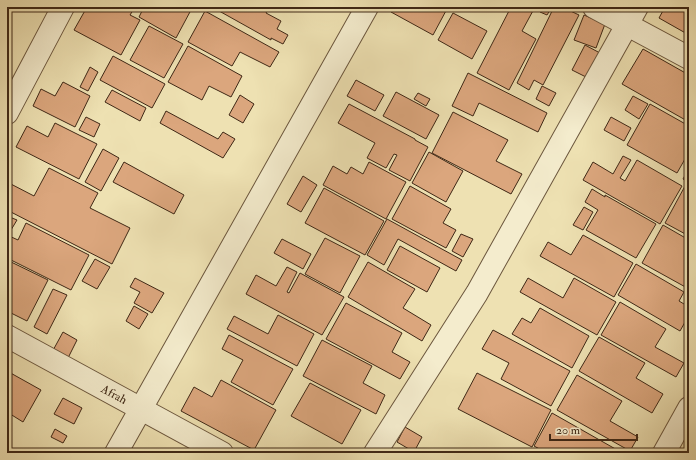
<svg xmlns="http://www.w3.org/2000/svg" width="696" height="460" viewBox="0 0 696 460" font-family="'IM FELL Double Pica',serif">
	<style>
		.building { fill: #dba67d; stroke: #3f2816 }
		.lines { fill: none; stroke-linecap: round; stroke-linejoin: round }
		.minor-casing { stroke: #6b563d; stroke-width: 24 }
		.minor { stroke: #f4eccd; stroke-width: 22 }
		.labels { text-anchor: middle; stroke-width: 3; stroke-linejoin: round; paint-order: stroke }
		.street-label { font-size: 12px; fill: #3f2816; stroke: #f4eccd }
	</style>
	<rect width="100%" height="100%" fill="#eee1b2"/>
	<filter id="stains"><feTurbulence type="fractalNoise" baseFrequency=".005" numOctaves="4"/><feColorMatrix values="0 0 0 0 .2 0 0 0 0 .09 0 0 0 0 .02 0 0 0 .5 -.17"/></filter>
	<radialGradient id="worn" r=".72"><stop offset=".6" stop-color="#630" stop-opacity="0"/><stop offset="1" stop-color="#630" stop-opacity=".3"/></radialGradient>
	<g class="building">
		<polygon points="87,7 135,7 130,15 140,20 121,55 74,30"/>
		<polygon points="144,7 185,7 191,10 176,38 139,17"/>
		<polygon points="212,7 269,7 266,13 281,21 277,29 288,35 283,44 271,38 271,40"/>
		<polygon points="394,7 448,7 433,35 391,12"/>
		<polygon points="511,7 535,7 522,31 536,39 509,90 477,73"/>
		<polygon points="544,7 552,7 547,15 540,12"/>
		<polygon points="554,7 562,7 579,15 543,85 534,80 529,90 517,83"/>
		<polygon points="665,7 689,7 689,35 659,18"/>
		<polygon points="205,11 279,52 270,67 240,52 232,66 188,42"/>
		<polygon points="453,13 487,31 472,59 438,40"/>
		<polygon points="584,15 605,24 596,48 574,40"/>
		<polygon points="149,26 183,44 164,78 130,60"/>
		<polygon points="585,45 600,53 588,78 572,70"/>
		<polygon points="188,46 242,76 231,97 209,86 202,100 168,82"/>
		<polygon points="643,49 689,75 689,122 622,84"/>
		<polygon points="113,56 165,84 152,108 100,80"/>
		<polygon points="90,67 98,72 88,91 80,87"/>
		<polygon points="468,73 547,113 538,132 479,103 473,116 452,106"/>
		<polygon points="356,80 384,95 375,111 347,96"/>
		<polygon points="63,82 90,96 75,127 33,106 41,89 55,96"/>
		<polygon points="542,86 556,93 549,106 536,99"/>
		<polygon points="112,90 146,108 140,121 105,102"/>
		<polygon points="396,92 439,115 426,139 383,116"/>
		<polygon points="418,93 430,99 426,106 414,99"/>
		<polygon points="240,95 254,104 243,123 229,115"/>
		<polygon points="633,96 648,104 639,119 625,110"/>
		<polygon points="349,104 415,139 415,140 428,147 410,181 389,170 397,155 394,154 386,168 367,158 375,143 338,123"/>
		<polygon points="650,104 689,126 689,152 677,173 627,145"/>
		<polygon points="166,111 218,139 223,132 235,139 223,158 160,123"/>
		<polygon points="453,112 508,140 496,161 522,174 511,194 432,153"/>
		<polygon points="86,117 100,124 94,137 79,130"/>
		<polygon points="611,117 631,128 624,141 604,130"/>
		<polygon points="55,123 97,144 79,179 16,147 27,126 48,137"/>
		<polygon points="103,149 119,158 101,191 85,182"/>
		<polygon points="429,152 463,171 446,202 412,183"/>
		<polygon points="623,156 631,160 620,178 625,181 637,160 682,186 660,224 583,180 593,162 613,174"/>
		<polygon points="124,162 184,195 174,214 113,182"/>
		<polygon points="369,162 406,182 386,219 323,185 333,166 347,174 351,167 363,174"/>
		<polygon points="49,168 98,193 90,208 130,228 112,264 7,210 7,182 34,196"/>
		<polygon points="689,168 689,183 683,179"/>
		<polygon points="303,176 317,185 301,212 287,204"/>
		<polygon points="410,186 451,209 443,223 456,230 446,248 392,219"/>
		<polygon points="685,186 689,188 689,236 665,223"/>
		<polygon points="324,188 384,221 365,255 305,223"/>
		<polygon points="592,189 605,197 605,195 656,224 636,258 586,230 598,210 585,202"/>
		<polygon points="584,207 593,212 583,230 573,225"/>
		<polygon points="7,216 17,220 11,230 7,228"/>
		<polygon points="387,219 462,260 456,271 398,239 384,265 367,255"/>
		<polygon points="26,223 89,255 71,290 7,258 7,235 18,240"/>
		<polygon points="663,225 689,240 689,289 642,263"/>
		<polygon points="461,234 473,239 463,257 452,251"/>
		<polygon points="583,235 633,263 614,297 540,256 548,242 571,255"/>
		<polygon points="325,238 360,256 340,293 305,274"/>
		<polygon points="282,239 311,254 303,269 274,253"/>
		<polygon points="400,246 440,268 427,292 387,270"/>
		<polygon points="95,259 110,267 97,289 82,281"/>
		<polygon points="7,260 48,280 27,321 7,311"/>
		<polygon points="368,262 415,289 403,308 431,325 422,341 348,297"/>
		<polygon points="636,264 684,292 679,301 689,307 689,315 680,331 618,295"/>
		<polygon points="287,267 297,272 287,292 289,293 300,273 344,297 322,335 246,294 256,275 276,286"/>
		<polygon points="135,278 164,293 152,313 134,303 140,292 130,287"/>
		<polygon points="528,278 563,298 574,278 616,302 597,335 520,292"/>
		<polygon points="53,289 67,295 47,334 34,327"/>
		<polygon points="620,302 666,329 655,347 684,363 676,377 601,335"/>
		<polygon points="346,303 402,333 392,352 410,362 400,379 326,339"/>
		<polygon points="134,306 148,314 139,329 126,321"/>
		<polygon points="540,308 589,336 572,368 512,334 522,318 531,323"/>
		<polygon points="278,315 314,334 297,366 227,329 234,316 268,334"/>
		<polygon points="493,330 570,371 551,406 501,379 509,363 482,349"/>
		<polygon points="63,332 77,340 66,362 51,354"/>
		<polygon points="229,335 293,369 273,405 231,382 243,360 222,349"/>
		<polygon points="599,337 645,363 636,378 663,394 652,413 579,371"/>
		<polygon points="322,340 372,366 363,383 385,395 376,414 303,376"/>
		<polygon points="7,371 41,390 23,422 7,412"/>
		<polygon points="477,373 551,410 532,447 458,409"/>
		<polygon points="577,375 622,401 610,421 638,437 630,451 557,410"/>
		<polygon points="221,380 276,410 254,450 181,411 194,387 212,397"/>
		<polygon points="310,383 361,410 342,444 291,416"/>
		<polygon points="63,398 82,408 74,424 54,414"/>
		<polygon points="552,413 619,451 618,453 559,453 552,449 549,453 547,453 534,446"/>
		<polygon points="405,427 422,437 414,452 397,442"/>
		<polygon points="55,429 67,436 63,443 51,437"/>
	</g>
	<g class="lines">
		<defs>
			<g id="minor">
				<polyline points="594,7 689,58"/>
				<polyline points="7,113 63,7"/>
				<path id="s1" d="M7 336 222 453"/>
				<polyline points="116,453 367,7"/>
				<polyline points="375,453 477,293 637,7"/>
				<polyline points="664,453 689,408"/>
			</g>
		</defs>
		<use href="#minor" class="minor-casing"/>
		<use href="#minor" class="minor"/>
	</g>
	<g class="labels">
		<g class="street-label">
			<text dy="4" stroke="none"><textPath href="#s1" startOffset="122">Afrah</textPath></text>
		</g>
	</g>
	<rect width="696" height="460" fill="none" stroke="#eee1b2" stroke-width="24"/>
	<rect x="8" y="8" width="680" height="444" fill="none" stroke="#3f2816" stroke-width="2"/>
	<rect x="12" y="12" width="672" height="436" fill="none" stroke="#3f2816"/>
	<path d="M550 434v6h87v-6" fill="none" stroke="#3f2816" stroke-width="2"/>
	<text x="556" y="434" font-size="12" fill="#3f2816" stroke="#f4eccd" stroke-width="3" paint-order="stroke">20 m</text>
	<rect width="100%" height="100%" filter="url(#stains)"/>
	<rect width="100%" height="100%" fill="url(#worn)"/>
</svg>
